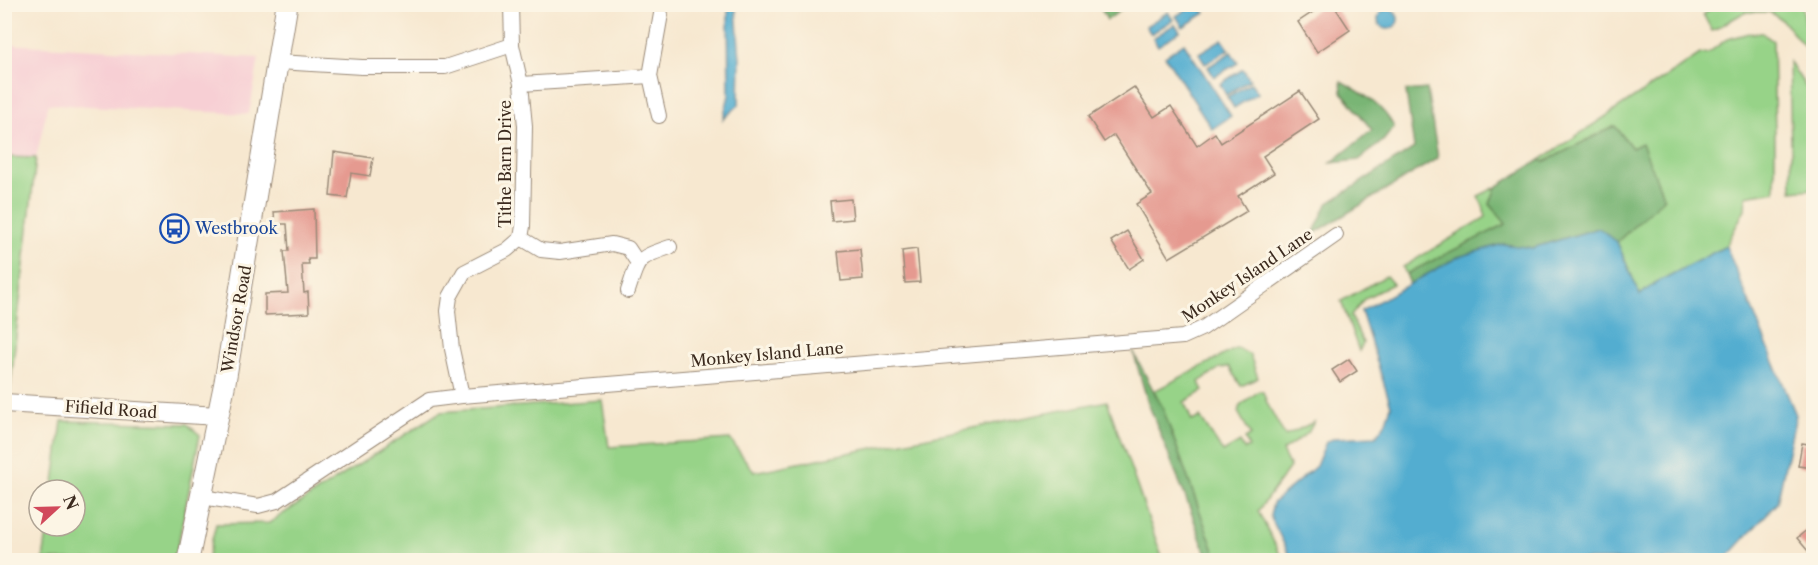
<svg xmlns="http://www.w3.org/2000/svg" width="1818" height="565" viewBox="0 0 1818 565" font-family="'Libre Caslon Text',serif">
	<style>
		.built { fill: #f7cfd4 }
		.green { fill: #97d388; stroke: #697e53; stroke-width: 1.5 }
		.forest { fill: #79b574; stroke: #5a7049; stroke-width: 1.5 }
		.water { fill: #52add0; stroke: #466c77; stroke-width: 1.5 }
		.building { fill: #e59a90 }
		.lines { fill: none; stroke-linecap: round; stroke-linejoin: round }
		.street-casing { stroke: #998977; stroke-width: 16 }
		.secondary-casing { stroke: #998977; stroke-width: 20 }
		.primary-casing { stroke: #998977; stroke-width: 23 }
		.street { stroke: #fff; stroke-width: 14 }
		.secondary { stroke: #fff; stroke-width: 18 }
		.primary { stroke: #fff; stroke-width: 21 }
		.labels { text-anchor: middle; stroke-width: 6; stroke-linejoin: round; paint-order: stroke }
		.street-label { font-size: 16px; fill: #3b2a1e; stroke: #fcf5e5 }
		.transit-label { font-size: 16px; fill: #164399; stroke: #fcf5e5; text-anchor: start }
	</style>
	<rect width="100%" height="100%" fill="#fcf5e5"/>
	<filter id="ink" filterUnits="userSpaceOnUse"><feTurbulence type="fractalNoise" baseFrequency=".0167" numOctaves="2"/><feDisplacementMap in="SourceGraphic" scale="12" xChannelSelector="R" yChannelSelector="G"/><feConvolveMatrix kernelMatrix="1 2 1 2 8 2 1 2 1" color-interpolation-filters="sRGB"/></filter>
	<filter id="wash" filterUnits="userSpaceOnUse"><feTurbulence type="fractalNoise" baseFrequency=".008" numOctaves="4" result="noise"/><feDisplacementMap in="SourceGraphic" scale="24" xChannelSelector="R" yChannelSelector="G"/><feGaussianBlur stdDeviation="1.35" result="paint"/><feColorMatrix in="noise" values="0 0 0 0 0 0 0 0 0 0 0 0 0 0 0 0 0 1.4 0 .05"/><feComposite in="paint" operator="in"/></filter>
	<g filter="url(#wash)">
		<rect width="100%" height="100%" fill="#f7e8d0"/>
		<polygon class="built" points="4,44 259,58 249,114 48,104 36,158 5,157"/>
		<g class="green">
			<polygon points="1716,5 1802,5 1812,56 1782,20 1769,12 1745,12 1712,31 1703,14"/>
			<polygon points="1749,33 1762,33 1773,41 1775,135 1775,191 1746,196 1745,209 1726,246 1656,283 1640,295 1617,242 1633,226 1641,144 1632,148 1615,126 1544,162 1540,160 1700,54 1708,53 1727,39"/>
			<polygon points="1789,61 1813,98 1813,189 1792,191"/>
			<polygon points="5,157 36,158 10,390 4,390"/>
			<polygon points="1496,187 1490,204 1507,224 1406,274 1403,267 1486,217 1483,206 1478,196"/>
			<polygon points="1386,276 1393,284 1365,298 1351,316 1363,343 1359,351 1341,301"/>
			<polygon points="1237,348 1250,355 1258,378 1241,386 1229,367 1220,368 1199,382 1203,391 1184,402 1192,421 1200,417 1223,452 1240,442 1244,449 1249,447 1245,439 1251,435 1238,412 1240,406 1259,391 1263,392 1267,403 1285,436 1314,422 1308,433 1282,451 1290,467 1258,511 1283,560 1240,560 1240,557 1217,560 1163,409 1154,391"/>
			<polygon points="602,400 609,447 730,439 754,472 1107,401 1163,560 207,560 216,524 269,523 440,412"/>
			<polygon points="62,421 187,424 200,435 175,560 43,560 48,526 75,526 75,490 53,490"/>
		</g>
		<g class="forest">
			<polygon points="1099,5 1128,5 1107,20"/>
			<path d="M1341 81C1361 92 1384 106 1394 127L1383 141 1359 160 1331 163 1372 130 1342 92Z"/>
			<polygon points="1427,89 1438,158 1313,234 1327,204 1414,148 1406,91"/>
			<polygon points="1615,126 1632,148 1642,143 1664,198 1617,242 1598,228 1532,248 1503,244 1458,257 1410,284 1406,274 1506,224 1490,204 1496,187 1540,160 1544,162"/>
			<polygon points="1133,351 1163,409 1217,559 1240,557 1240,560 1208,560 1189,506 1148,403"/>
		</g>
		<g class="water">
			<polygon points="729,5 738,5 736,9 740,59 739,105 723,119 729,95 728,13"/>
			<polygon points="1194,5 1200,5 1205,13 1183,27 1176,16"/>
			<circle cx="1388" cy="19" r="10"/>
			<polygon points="1168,12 1173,20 1151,34 1146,26"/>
			<polygon points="1175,24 1180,31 1158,46 1153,38"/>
			<polygon points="1222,39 1229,49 1205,64 1199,53"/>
			<polygon points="1184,43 1231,116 1212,129 1165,56"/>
			<polygon points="1231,52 1238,63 1214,77 1208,67"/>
			<polygon points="1243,69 1250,80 1226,95 1220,84"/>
			<polygon points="1251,83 1258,93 1234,108 1227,97"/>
			<polygon points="1599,228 1617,242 1640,295 1655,283 1726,246 1796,415 1777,503 1725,560 1292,560 1270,516 1273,503 1316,466 1326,442 1335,438 1376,436 1385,424 1391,406 1361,311 1458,257 1503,244 1532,248"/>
		</g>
		<g id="blocks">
			<g class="building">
				<polygon points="1325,4 1333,4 1350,30 1317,52 1298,22"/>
				<polygon points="1134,87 1154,117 1171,106 1197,146 1215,133 1221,143 1300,91 1319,119 1263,156 1274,173 1238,196 1247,211 1169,258 1136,204 1152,194 1114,135 1104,142 1088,117"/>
				<polygon points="334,152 373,158 370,176 351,173 347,198 330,196"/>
				<polygon points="851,199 853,219 832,221 830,201"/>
				<polygon points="314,209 315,259 308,259 309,264 302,264 304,293 308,292 309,313 265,315 265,294 288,293 284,251 289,251 287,224 275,224 274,212"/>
				<polygon points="1127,231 1144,259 1129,269 1111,241"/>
				<polygon points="860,249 863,279 841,281 838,251"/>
				<polygon points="917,249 920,282 905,283 902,251"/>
				<polygon points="1349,359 1357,371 1340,382 1332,370"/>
				<polygon points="1802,443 1814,445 1814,468 1798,466"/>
				<polygon points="1814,524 1814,558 1797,538"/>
			</g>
		</g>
	</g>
	<g filter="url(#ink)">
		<use href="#blocks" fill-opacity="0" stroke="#998977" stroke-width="1.5"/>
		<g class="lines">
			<defs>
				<g id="street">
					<polyline points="278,62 362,67 445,67 512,45"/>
					<polyline points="521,84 650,76"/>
					<polyline points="659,116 650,76 661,14"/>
					<polyline points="521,238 541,250 560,252 612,244 628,248 638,263"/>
					<path d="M628 291C639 258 637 258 670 247"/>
					<polyline points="462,396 452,349 448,311 450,297 464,272 507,250 521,238 523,226 525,126 521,84 512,45 511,4"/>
					<polyline points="202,497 258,506 277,501 429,400 462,396 1183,337 1203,328 1336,235"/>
				</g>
				<polyline id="secondary" points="4,403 218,416"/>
				<polyline id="primary" points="188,560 225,382 287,4"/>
			</defs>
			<use href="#street" class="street-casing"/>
			<use href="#secondary" class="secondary-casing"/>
			<use href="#primary" class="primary-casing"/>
			<use href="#street" class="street"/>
			<use href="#secondary" class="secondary"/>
			<use href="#primary" class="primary"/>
		</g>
	</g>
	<defs>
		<symbol id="bus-ring" viewBox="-11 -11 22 22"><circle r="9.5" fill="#fcf5e5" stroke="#1a4fb4" stroke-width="1.5"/><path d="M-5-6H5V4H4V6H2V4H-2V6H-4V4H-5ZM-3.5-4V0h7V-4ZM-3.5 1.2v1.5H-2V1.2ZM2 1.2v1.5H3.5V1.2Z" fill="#1a4fb4"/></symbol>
	</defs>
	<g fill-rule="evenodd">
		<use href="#bus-ring" x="158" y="212" width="33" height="33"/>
	</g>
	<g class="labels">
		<g class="street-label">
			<text transform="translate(505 164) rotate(-90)" y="6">Tithe Barn Drive</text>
			<text transform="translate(1247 275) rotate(-34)" y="6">Monkey Island Lane</text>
			<text transform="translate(236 319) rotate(-80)" y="6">Windsor Road</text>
			<text transform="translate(767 354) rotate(-5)" y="6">Monkey Island Lane</text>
			<text transform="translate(111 409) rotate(4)" y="6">Fifield Road</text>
		</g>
		<g class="transit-label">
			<text x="195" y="234">Westbrook</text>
		</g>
	</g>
	<rect width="1818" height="565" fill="none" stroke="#fcf5e5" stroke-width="24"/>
	<g transform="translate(57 508) rotate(68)"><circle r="28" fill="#fcf5e5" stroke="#afa495" stroke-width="1.5"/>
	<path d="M0-4.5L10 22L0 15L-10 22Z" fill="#d1495b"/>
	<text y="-9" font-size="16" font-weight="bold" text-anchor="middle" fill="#3b2a1e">N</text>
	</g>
</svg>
